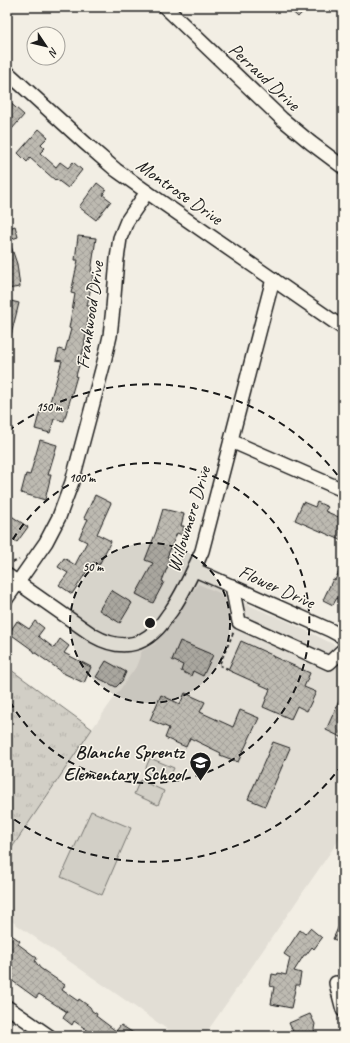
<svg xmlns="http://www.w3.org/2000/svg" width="350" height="1043" viewBox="0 0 350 1043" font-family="Caveat,sans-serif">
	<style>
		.built { fill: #e2ded5 }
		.green { fill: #d2cfc6; stroke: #777671 }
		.park { fill: url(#park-tufts); stroke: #777671 }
		.building { fill: url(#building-cross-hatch); stroke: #1c1c1c }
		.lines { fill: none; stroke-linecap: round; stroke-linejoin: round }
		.minor-casing { stroke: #1c1c1c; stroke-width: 16 }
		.path { stroke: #1c1c1c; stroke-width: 2; stroke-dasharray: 3 3; stroke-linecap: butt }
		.minor { stroke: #fbf7ec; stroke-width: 13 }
		.ring { fill: none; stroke: #1c1c1c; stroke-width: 2; stroke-dasharray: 7 5 }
		.labels { text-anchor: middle; stroke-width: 3; stroke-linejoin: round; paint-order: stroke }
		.street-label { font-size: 19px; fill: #1c1c1c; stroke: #fbf7ec }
		.poi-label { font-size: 19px; font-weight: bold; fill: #1c1c1c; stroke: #fbf7ec; text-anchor: end }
		.centre { fill: #1c1c1c; stroke: #fbf7ec; stroke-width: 2 }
		.ring-label { font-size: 12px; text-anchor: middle; font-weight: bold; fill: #1c1c1c; stroke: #fbf7ec; stroke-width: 3; stroke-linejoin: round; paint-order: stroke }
	</style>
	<defs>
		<pattern id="park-tufts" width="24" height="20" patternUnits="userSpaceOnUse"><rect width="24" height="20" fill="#d2cfc6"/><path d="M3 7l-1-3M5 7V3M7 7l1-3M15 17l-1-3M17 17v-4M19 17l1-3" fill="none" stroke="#b4b1aa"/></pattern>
		<pattern id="building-cross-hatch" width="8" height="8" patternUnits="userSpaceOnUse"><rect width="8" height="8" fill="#bdbab1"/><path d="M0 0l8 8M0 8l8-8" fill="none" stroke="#a29f98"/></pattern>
	</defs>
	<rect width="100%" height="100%" fill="#f2eee4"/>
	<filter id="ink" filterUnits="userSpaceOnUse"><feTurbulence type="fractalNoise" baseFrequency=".025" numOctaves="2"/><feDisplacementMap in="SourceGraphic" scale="8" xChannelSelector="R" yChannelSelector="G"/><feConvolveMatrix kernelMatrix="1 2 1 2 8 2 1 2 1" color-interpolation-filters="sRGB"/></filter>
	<g filter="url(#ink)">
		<polygon class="built" points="198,584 287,621 343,649 343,834 204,1036 177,1036 7,918 7,855 92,729 136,667 142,651 155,644"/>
		<g class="green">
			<polygon points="150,758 174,768 167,783 144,772"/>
			<polygon points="140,780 164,791 158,805 134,794"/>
			<polygon points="91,811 131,828 102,895 61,877"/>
		</g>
		<polygon class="park" points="7,667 92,729 7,855"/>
		<g class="building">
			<polygon points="287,7 307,7 298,17"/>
			<polygon points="7,100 24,115 12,129 7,124"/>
			<polygon points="39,129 48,137 41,144 45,148 40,153 56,167 60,162 68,168 73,162 82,170 68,188 56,179 55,180 30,158 27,162 18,153"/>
			<polygon points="97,183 106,190 103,195 111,201 96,220 79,207"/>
			<polygon points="15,226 18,237 9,240 17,264 20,287 7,289 7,229"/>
			<polygon points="78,236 96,238 91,272 94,272 87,306 90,306 84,347 76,376 77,376 64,421 54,419 50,433 35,429 42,403 49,405 62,361 56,360 59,349 65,351 71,329 69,328 75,294 71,293 78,260 75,260"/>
			<polygon points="7,300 19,303 10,339 7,338"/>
			<polygon points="40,440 57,445 48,475 51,475 45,500 21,493 26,474 30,475"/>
			<polygon points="95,495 111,503 97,534 111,541 99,565 93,562 72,594 59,585 68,573 58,567 64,558 75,565 87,542 79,538 88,519 84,518"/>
			<polygon points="303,502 315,507 317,502 328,507 325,511 343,519 343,541 295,520"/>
			<polygon points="163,509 184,514 181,526 184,526 182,535 177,533 167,557 171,558 162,581 164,582 153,603 136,594 153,563 145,560 156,532"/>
			<polygon points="7,513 28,527 17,542 7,535"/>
			<polygon points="343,563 343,601 337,598 333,605 323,600 333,579 335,580"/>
			<polygon points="111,590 132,603 120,623 99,610"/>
			<polygon points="17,621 29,629 35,621 44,628 38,636 54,648 60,639 69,646 64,653 91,667 84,683 61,672 61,671 34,652 34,651 9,633"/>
			<polygon points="180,641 213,655 203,676 193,671 191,676 181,671 183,665 172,660"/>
			<polygon points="241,641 272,655 272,656 310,673 304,687 316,692 307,711 297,706 291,719 263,707 270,689 228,670"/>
			<polygon points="106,661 126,672 122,681 116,687 96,677"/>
			<polygon points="343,692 343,738 326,730"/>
			<polygon points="185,693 205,702 200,712 233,727 240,710 259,718 238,762 220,755 221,753 190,738 186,747 165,738 169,728 150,720 161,695 180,704"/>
			<polygon points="273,742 290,748 265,806 248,799"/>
			<polygon points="343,917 343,943 333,939"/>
			<polygon points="310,928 322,938 314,949 312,947 306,955 304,955 294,971 301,973 299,985 296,985 291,1008 271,1004 274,987 270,986 272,974 277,975 278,973 286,975 290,958 284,954 300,930 305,934"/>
			<polygon points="10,934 20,941 18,944 37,958 35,961 40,968 65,985 62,990 78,1001 79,999 90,1007 92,1011 97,1014 96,1016 116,1031 121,1025 138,1036 96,1036 74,1021 72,1025 63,1018 67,1012 39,994 36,998 7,977 7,939"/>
			<polygon points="310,1014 315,1024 314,1029 316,1036 295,1036 289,1023"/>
		</g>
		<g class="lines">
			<defs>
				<g id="minor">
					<polyline points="165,7 282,119 311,143 343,167"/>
					<polyline points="7,72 85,143 116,170 147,192 343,328"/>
					<polyline points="231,441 343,490"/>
					<polyline points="195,570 330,630 343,637"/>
					<path d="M7 575 94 636C115 648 138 649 156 630 162 625 166 617 171 611 184 592 193 572 202 551L273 279"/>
					<polyline points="232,586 239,622 329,663 343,650"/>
					<polyline points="7,598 46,542 59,517 72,482 104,362 110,336 113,308 117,259 120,238 127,221 147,192"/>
					<polyline points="336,983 343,1010"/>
					<polyline points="7,1007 49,1036"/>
				</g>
			</defs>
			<use href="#minor" class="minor-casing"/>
			<g class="path">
				<polyline points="7,561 14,562 19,560"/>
				<polyline points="228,669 219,665 234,631"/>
			</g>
			<use href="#minor" class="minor"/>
		</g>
	</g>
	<circle cx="150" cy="623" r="80" fill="#1c1c1c" fill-opacity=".12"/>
	<g class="ring">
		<circle cx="150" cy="623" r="80"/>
		<path d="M7 550A160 160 0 1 1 7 696"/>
		<path d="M342 765A239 239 0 0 1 8 815M8 431A239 239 0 0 1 342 481"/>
	</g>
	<defs>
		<symbol id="school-pin" viewBox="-11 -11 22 30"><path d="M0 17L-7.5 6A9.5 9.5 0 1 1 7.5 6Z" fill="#1c1c1c" stroke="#fbf7ec"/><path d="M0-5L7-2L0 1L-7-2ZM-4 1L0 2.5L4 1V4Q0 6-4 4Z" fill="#fff"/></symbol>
	</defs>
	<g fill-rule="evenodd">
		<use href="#school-pin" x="188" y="750" width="25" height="34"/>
	</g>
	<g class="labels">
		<g class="street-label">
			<text transform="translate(265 76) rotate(43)" y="7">Perraud Drive</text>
			<text transform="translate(180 191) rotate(35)" y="7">Montrose Drive</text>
			<text transform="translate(89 315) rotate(-82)" y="7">Frankwood Drive</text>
			<text transform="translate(188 519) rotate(-73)" y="7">Willowmere Drive</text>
			<text transform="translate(277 586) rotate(24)" y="7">Flower Drive</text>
		</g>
		<g class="poi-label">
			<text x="184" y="758">Blanche Sprentz<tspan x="184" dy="22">Elementary School</tspan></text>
		</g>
	</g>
	<circle cx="150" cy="623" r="6" class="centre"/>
	<g class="ring-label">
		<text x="49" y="411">150 m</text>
		<text x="82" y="482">100 m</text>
		<text x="93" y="571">50 m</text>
	</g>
	<rect width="350" height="1043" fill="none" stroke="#fbf7ec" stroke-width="24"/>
	<rect x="12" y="12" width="326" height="1019" fill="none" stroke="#1c1c1c" stroke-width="1.5" filter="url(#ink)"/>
	<g transform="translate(46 46) rotate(125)"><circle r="19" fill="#fbf7ec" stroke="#a29f99"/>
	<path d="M0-3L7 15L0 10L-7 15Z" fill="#1c1c1c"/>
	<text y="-6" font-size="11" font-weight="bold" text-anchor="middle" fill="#1c1c1c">N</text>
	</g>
</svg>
